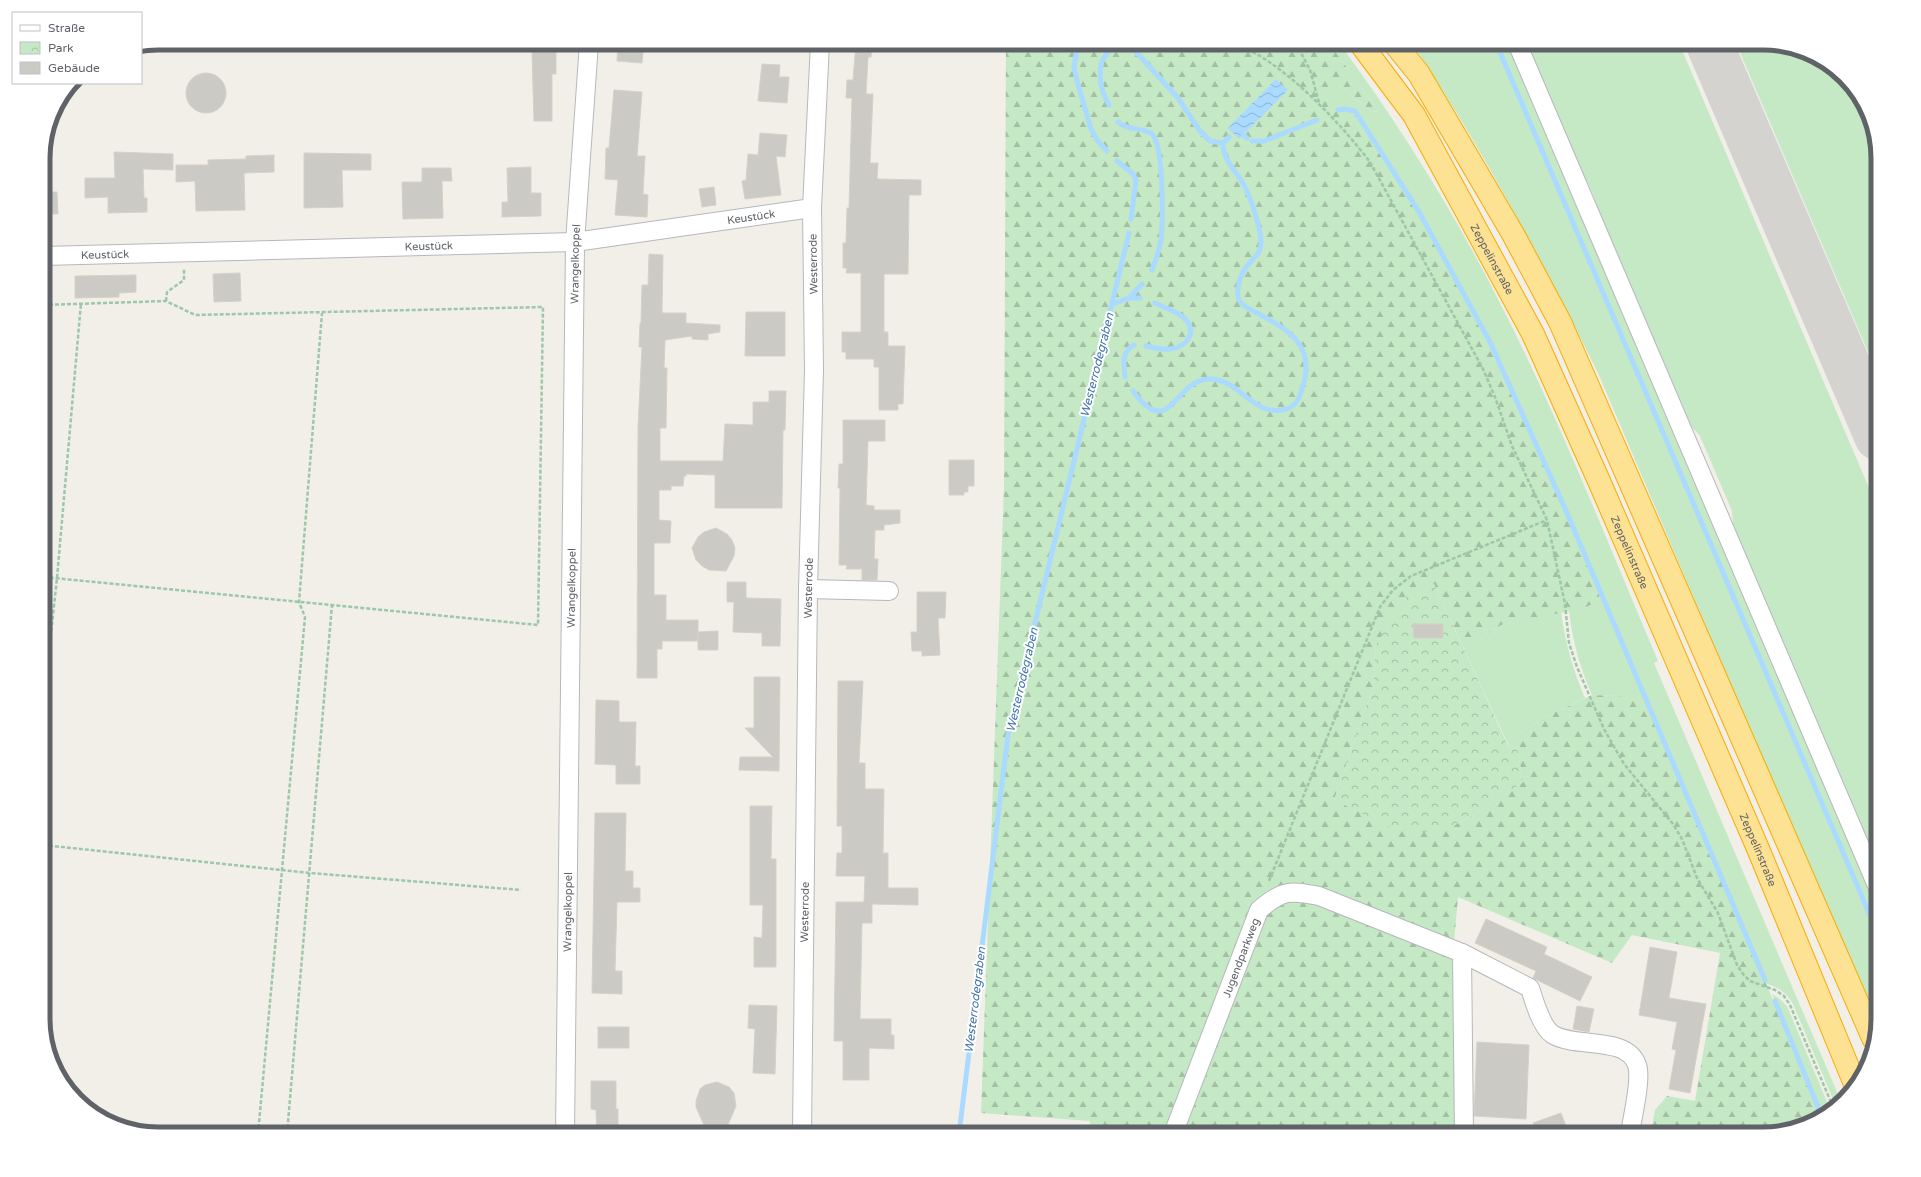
<svg xmlns="http://www.w3.org/2000/svg" width="1921" height="1177" viewBox="0 0 1921 1177" font-family="'Varela Round',sans-serif">
	<style>
		.grass { fill: #c5e8c5 }
		.forest { fill: url(#forest-firs) }
		.park { fill: url(#park-crowns) }
		.water { fill: url(#water-waves) }
		.lines { fill: none; stroke-linecap: round; stroke-linejoin: round }
		.stream { stroke: #aadaff; stroke-width: 5 }
		.taxiway { stroke: #d4d3d0; stroke-width: 47 }
		.building { fill: #cccac5; stroke: #d6d1c6 }
		.minor-casing { stroke: #b5b8bc; stroke-width: 20 }
		.highway-casing { stroke: #f9ab00; stroke-width: 24 }
		.path { stroke: #9cc7a9; stroke-width: 2.5; stroke-dasharray: 4 2; stroke-linecap: butt }
		.minor { stroke: #fff; stroke-width: 18 }
		.highway { stroke: #fde293; stroke-width: 22 }
		.labels { text-anchor: middle; stroke-width: 4; stroke-linejoin: round; paint-order: stroke }
		.street-label { font-size: 11px; fill: #5f6368; stroke: #fff }
		.water-label { font-size: 12px; font-style: italic; fill: #4174aa; stroke: #fff }
		.rim { fill: none; stroke: #5f6368; stroke-width: 5 }
	</style>
	<defs>
		<pattern id="forest-firs" width="22" height="20" patternUnits="userSpaceOnUse"><rect width="22" height="20" fill="#c5e8c5"/><path d="M5 1l3.5 6h-7zM16 11l3.5 6h-7z" fill="#a3c0a4"/></pattern>
		<pattern id="park-crowns" width="20" height="18" patternUnits="userSpaceOnUse"><rect width="20" height="18" fill="#c5e8c5"/><path d="M2 6a3 3 0 1 1 6 0M12 15a3 3 0 1 1 6 0" fill="none" stroke="#a3c0a4"/></pattern>
		<pattern id="water-waves" width="16" height="10" patternUnits="userSpaceOnUse"><rect width="16" height="10" fill="#aadaff"/><path d="M0 5q4-4 8 0t8 0" fill="none" stroke="#8eb4d2"/></pattern>
	</defs>
	<rect width="100%" height="100%" fill="#f1efe8"/>
	<g class="grass">
		<path d="M1329 43H1339C1401 127 1457 217 1504 311 1562 425 1608 544 1658 661L1654 663 1840 1099 1835 1104 1793 1004C1786 993 1780 988 1767 984L1650 707 1618 696 1592 695C1579 664 1573 643 1569 610L1585 608 1595 602 1419 212 1355 111 1351 109 1334 112 1327 102 1330 92 1341 87 1372 112 1378 111Z"/>
		<path d="M1412 43H1510L1878 905V1020L1876 1025 1598 373C1541 258 1483 150 1412 43Z"/>
		<path d="M1524 43H1679L1878 509V872L1734 535 1732 511 1700 436 1684 418 1601 223C1597 202 1590 181 1575 165Z"/>
		<polygon points="1736,43 1763,43 1821,58 1863,100 1878,150 1878,375"/>
		<path d="M1561 612C1566 645 1572 667 1585 698L1543 718 1507 742 1464 649 1501 625Z"/>
		<polygon points="1772,994 1780,999 1787,1006 1830,1109 1822,1117"/>
	</g>
	<polygon class="forest" points="1006,43 1329,43 1378,111 1372,112 1341,87 1330,92 1328,102 1334,112 1345,109 1355,111 1419,212 1490,342 1601,593 1595,602 1585,608 1501,625 1464,649 1434,584 1376,644 1373,687 1334,800 1453,826 1473,815 1523,782 1517,747 1510,750 1507,742 1543,718 1592,695 1618,696 1650,706 1822,1117 1821,1119 1764,1134 1651,1134 1655,1110 1667,1096 1695,1101 1720,953 1632,935 1612,963 1458,897 1452,965 1456,974 1458,989 1454,1134 1088,1134 1090,1121 981,1113 1004,487"/>
	<polygon class="park" points="1434,584 1510,750 1517,747 1523,782 1473,815 1453,826 1424,832 1396,830 1334,800 1373,687 1376,644 1405,598"/>
	<polygon class="water" points="1276,79 1288,90 1239,139 1228,128"/>
	<g class="lines">
		<g class="stream">
			<polyline points="1078,43 1074,67 1077,81 1091,129 1097,140 1107,151"/>
			<polyline points="1128,43 1178,98 1200,131 1210,141 1223,143"/>
			<polyline points="1496,43 1878,934"/>
			<polyline points="1124,48 1133,49"/>
			<path d="M1109 105C1100 90 1094 63 1110 51"/>
			<polyline points="1338,110 1345,109 1355,111 1419,212 1490,342 1567,513 1765,980"/>
			<path d="M1118 122C1129 132 1142 126 1152 134 1164 145 1163 222 1161 240 1159 250 1156 260 1152 270"/>
			<polyline points="1243,135 1247,138"/>
			<polyline points="1252,141 1264,141 1317,120"/>
			<polyline points="1117,161 1133,174 1136,180 1131,219"/>
			<polyline points="1129,298 1140,298"/>
			<polyline points="1113,304 1129,298 1142,284"/>
			<path d="M1146 346C1154 348 1162 350 1170 349 1184 348 1197 335 1187 321 1180 312 1165 308 1155 303"/>
			<path d="M1125 377C1124 365 1121 351 1134 345"/>
			<path d="M1133 391C1170 442 1174 380 1209 379 1240 378 1253 419 1286 409 1295 407 1300 397 1302 389 1317 345 1289 330 1255 312 1249 309 1242 306 1239 300 1235 290 1241 273 1247 266 1253 258 1261 254 1261 243 1261 228 1251 199 1244 185 1237 171 1222 160 1223 143L1229 137"/>
			<polyline points="1775,1001 1822,1117"/>
			<polyline points="959,1134 1008,735 1129,233"/>
		</g>
		<polyline class="taxiway" points="1709,43 1878,437"/>
	</g>
	<g class="building">
		<polygon points="618,43 644,43 642,63 617,61"/>
		<polygon points="856,43 872,43 871,57 868,57 866,94 873,94 870,163 878,163 877,179 921,180 921,195 909,195 908,274 884,274 884,332 888,332 888,346 905,346 903,404 898,404 898,410 879,410 879,367 874,367 874,359 846,359 846,352 842,352 842,332 861,332 861,273 846,273 847,268 843,268 843,243 846,243 847,208 849,208 852,98 846,98 847,80 853,80"/>
		<polygon points="532,52 556,52 556,74 552,74 552,121 534,121"/>
		<polygon points="762,64 780,65 779,77 789,77 787,103 758,101"/>
		<circle cx="206" cy="93" r="20"/>
		<polygon points="614,90 642,92 637,156 645,156 643,194 648,195 647,217 615,215 618,180 605,179 606,148 609,148"/>
		<polygon points="760,133 787,135 785,157 776,156 781,195 745,199 742,181 746,180 748,154 758,155"/>
		<polygon points="114,152 173,154 173,170 143,169 144,198 147,198 147,212 108,213 108,197 85,198 85,178 115,178"/>
		<polygon points="304,153 371,154 371,170 342,170 343,207 304,208"/>
		<polygon points="274,155 274,172 244,173 245,210 196,211 195,181 176,182 176,165 208,165 208,160 246,159 246,156"/>
		<polygon points="531,167 531,193 541,193 541,216 502,217 502,202 508,202 507,168"/>
		<polygon points="422,168 451,168 452,181 442,181 443,218 403,219 402,182 422,182"/>
		<polygon points="714,187 716,205 702,207 699,189"/>
		<polygon points="43,192 57,192 58,214 43,214"/>
		<polygon points="649,254 663,255 662,313 686,313 686,323 720,325 720,332 708,334 708,340 692,339 692,336 665,340 664,368 667,368 666,428 660,428 660,461 723,461 725,424 753,425 753,402 769,402 769,391 786,391 785,430 783,430 782,508 715,508 715,475 686,474 686,476 684,476 683,486 671,486 671,490 659,490 659,520 671,521 670,543 654,543 654,595 666,595 666,620 698,620 698,641 662,641 662,649 657,649 657,678 637,678 638,427 642,347 639,347 640,323 641,323 642,285 648,285"/>
		<polygon points="240,273 241,301 214,302 213,274"/>
		<polygon points="136,275 136,292 119,293 119,297 75,298 75,276"/>
		<polygon points="746,312 785,312 785,356 745,356"/>
		<polygon points="843,420 885,420 885,441 868,441 866,505 874,506 874,510 900,510 900,523 884,525 884,530 875,530 874,559 878,559 877,580 862,580 862,569 846,569 847,565 839,565 840,488 838,488 839,464 843,464"/>
		<polygon points="949,460 974,460 974,486 968,486 968,492 964,492 964,495 949,495"/>
		<polygon points="716,528 727,534 732,540 735,548 734,556 726,571 709,570 702,566 696,560 692,548 698,537 704,532"/>
		<polygon points="727,582 746,582 746,598 781,599 780,646 762,646 762,633 733,632 734,602 727,602"/>
		<polygon points="917,592 946,592 945,618 938,618 940,655 922,656 922,651 912,651 911,632 917,632"/>
		<polygon points="1413,624 1443,624 1443,638 1414,638"/>
		<polygon points="718,631 718,650 698,650 698,632"/>
		<polygon points="754,677 780,677 779,771 739,770 740,757 773,757 745,728 754,728"/>
		<polygon points="838,681 863,681 859,763 865,763 865,789 884,789 883,853 888,853 888,888 918,888 918,905 872,904 872,923 862,923 860,1019 891,1019 891,1035 894,1035 894,1049 869,1048 869,1080 843,1080 843,1041 834,1041 836,902 864,902 865,876 836,876 837,853 842,853 842,826 837,826"/>
		<polygon points="596,700 619,701 619,722 636,722 635,766 640,766 640,784 616,784 616,765 595,764"/>
		<polygon points="750,806 772,806 771,859 776,859 776,967 754,967 754,937 762,938 763,905 750,905"/>
		<polygon points="595,813 626,813 625,871 633,871 633,888 640,888 640,902 617,902 615,971 622,971 622,994 592,993"/>
		<polygon points="1486,919 1547,947 1544,954 1592,977 1580,1001 1533,978 1536,971 1475,943"/>
		<polygon points="1650,947 1677,952 1669,998 1706,1004 1690,1093 1669,1089 1676,1050 1672,1049 1677,1022 1639,1015"/>
		<polygon points="749,1005 777,1006 775,1074 753,1073 755,1029 748,1028"/>
		<polygon points="1577,1006 1594,1009 1589,1032 1573,1029"/>
		<rect x="598" y="1027" width="31" height="21"/>
		<polygon points="1477,1042 1529,1045 1526,1119 1474,1116"/>
		<polygon points="591,1081 616,1081 616,1109 618,1109 618,1134 597,1134 596,1110 591,1109"/>
		<polygon points="717,1082 729,1087 734,1093 736,1106 724,1134 708,1134 696,1107 696,1101 700,1089 705,1085"/>
		<polygon points="1561,1113 1569,1134 1537,1134 1533,1123"/>
	</g>
	<g class="lines">
		<defs>
			<g id="minor">
				<polyline points="1517,43 1878,888"/>
				<path id="s1" d="M43 256 575 242 812 208"/>
				<polyline points="808,589 889,591"/>
				<path d="M1462 953 1530 988C1534 1001 1541 1026 1552 1034 1575 1049 1627 1035 1637 1065 1642 1079 1632 1118 1630 1134"/>
				<path id="s2" d="M565 1134 575 242 589 43"/>
				<path id="s3" d="M802 1134 808 589 814 370 812 208 820 43"/>
				<path id="s4" d="M1173 1134 1259 910C1282 890 1290 890 1319 896L1462 953 1464 1134"/>
			</g>
			<g id="highway">
				<path id="s5" d="M1360 43 1414 115 1533 334 1599 481 1759 851 1855 1084"/>
				<polyline points="1394,43 1419,74 1513,234 1560,322 1873,1038"/>
			</g>
		</defs>
		<use href="#minor" class="minor-casing"/>
		<use href="#highway" class="highway-casing"/>
		<g class="path">
			<path d="M1224 43C1233 45 1243 47 1251 51 1293 73 1341 124 1370 162L1483 369 1495 397 1512 446 1547 520 1565 604 1569 643 1577 667 1604 729 1624 764 1673 824 1682 839 1697 878 1718 913 1737 965 1743 974 1750 981 1775 990 1784 996 1790 1005 1833 1107"/>
			<polyline points="1296,43 1310,70 1320,106"/>
			<polyline points="166,301 167,292 184,280 184,268"/>
			<polyline points="43,305 166,301 195,315 543,307 538,625 43,577"/>
			<polyline points="43,709 57,578 81,303"/>
			<polyline points="43,845 310,873 521,890"/>
			<polyline points="1269,881 1380,607 1393,590 1411,576 1547,520"/>
			<polyline points="123,1125 200,1134"/>
			<polyline points="258,1134 305,617 299,602 322,313"/>
			<polyline points="287,1134 332,605"/>
		</g>
		<use href="#minor" class="minor"/>
		<use href="#highway" class="highway"/>
	</g>
	<g class="labels">
		<g class="street-label">
			<text dy="4" stroke="none"><textPath href="#s1" startOffset="710">Keustück</textPath></text>
			<text dy="4" stroke="none"><textPath href="#s1" startOffset="386">Keustück</textPath></text>
			<text dy="4" stroke="none"><textPath href="#s1" startOffset="62">Keustück</textPath></text>
			<text dy="4" stroke="none"><textPath href="#s5" startOffset="254">Zeppelinstraße</textPath></text>
			<text dy="4" stroke="none"><textPath href="#s2" startOffset="870">Wrangelkoppel</textPath></text>
			<text transform="translate(813 264) rotate(-91)" y="4">Westerrode</text>
			<text dy="4" stroke="none"><textPath href="#s5" startOffset="578">Zeppelinstraße</textPath></text>
			<text dy="4" stroke="none"><textPath href="#s2" startOffset="546">Wrangelkoppel</textPath></text>
			<text dy="4" stroke="none"><textPath href="#s3" startOffset="546">Westerrode</textPath></text>
			<text dy="4" stroke="none"><textPath href="#s5" startOffset="902">Zeppelinstraße</textPath></text>
			<text dy="4" stroke="none"><textPath href="#s2" startOffset="222">Wrangelkoppel</textPath></text>
			<text dy="4" stroke="none"><textPath href="#s3" startOffset="222">Westerrode</textPath></text>
			<text dy="4" stroke="none"><textPath href="#s4" startOffset="189">Jugendparkweg</textPath></text>
		</g>
		<g class="water-label">
			<text transform="translate(1097 365) rotate(-76)" y="4">Westerrodegraben</text>
			<text transform="translate(1022 680) rotate(-77)" y="4">Westerrodegraben</text>
			<text transform="translate(975 1000) rotate(-83)" y="4">Westerrodegraben</text>
		</g>
	</g>
	<path d="M0 0H1921V1177H0ZM158 50H1763A108 108 0 0 1 1871 158V1019A108 108 0 0 1 1763 1127H158A108 108 0 0 1 50 1019V158A108 108 0 0 1 158 50Z" fill="#fff" fill-rule="evenodd"/>
	<path class="rim" d="M158 50H1763A108 108 0 0 1 1871 158V1019A108 108 0 0 1 1763 1127H158A108 108 0 0 1 50 1019V158A108 108 0 0 1 158 50Z"/>
	<rect x="12" y="12" width="130" height="72" fill="#ffffff" stroke="#bfc1c3"/>
	<rect x="20" y="25" width="20" height="6" fill="#ffffff" stroke="#bfc1c3"/>
	<text x="48" y="32" font-size="12" fill="#5f6368">Straße</text>
	<rect x="20" y="42" width="20" height="12" fill="url(#park-crowns)" stroke="#bfc1c3"/>
	<text x="48" y="52" font-size="12" fill="#5f6368">Park</text>
	<rect x="20" y="62" width="20" height="12" fill="#cccac5" stroke="#bfc1c3"/>
	<text x="48" y="72" font-size="12" fill="#5f6368">Gebäude</text>
</svg>
